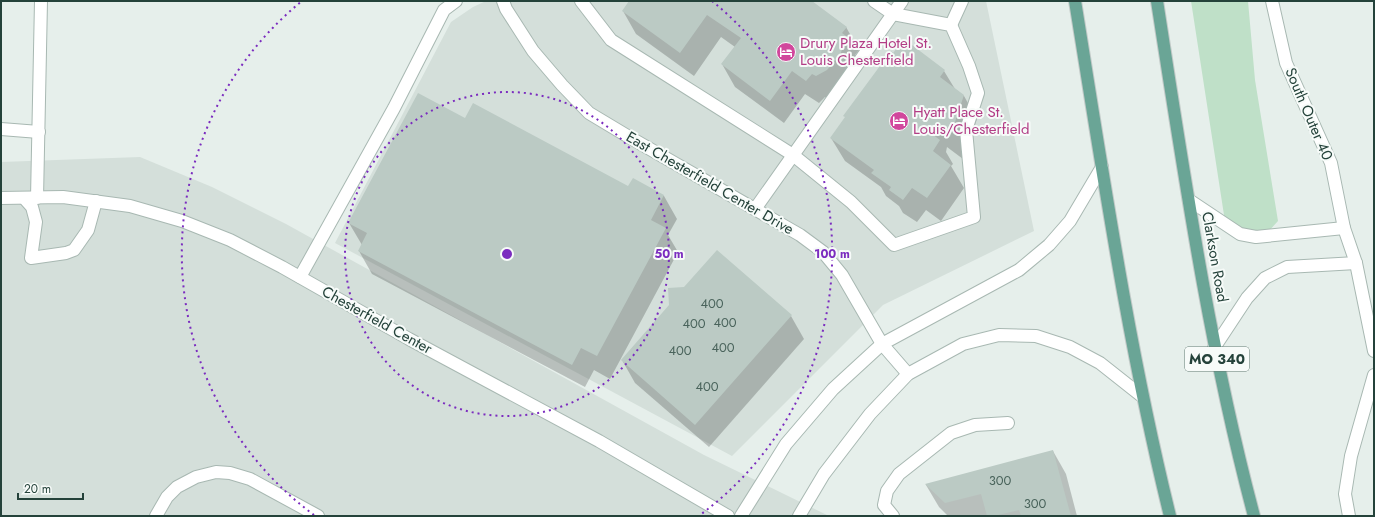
<svg xmlns="http://www.w3.org/2000/svg" width="1375" height="517" viewBox="0 0 1375 517" font-family="Jost,sans-serif">
	<style>
		.built { fill: #d4dfda }
		.green { fill: #bfe0c8 }
		.shadow { fill: #0003 }
		.building { fill: #bbcac4 }
		.lines { fill: none; stroke-linecap: round; stroke-linejoin: round }
		.minor-casing { stroke: #a8b8b2; stroke-width: 14 }
		.major-casing { stroke: #c2cac8; stroke-width: 14 }
		.minor { stroke: #fff; stroke-width: 12 }
		.major { stroke: #6aa596; stroke-width: 12 }
		.ring { fill: none; stroke: #7b2cbf; stroke-width: 2; stroke-dasharray: 2 4 }
		.labels { text-anchor: middle; stroke-width: 4; stroke-linejoin: round; paint-order: stroke }
		.number-label { font-size: 13px; fill: #4a645c }
		.shield { fill: #f7fbf9; stroke: #637a73; stroke-width: 1 }
		.shield-label { font-size: 14px; font-weight: bold; fill: #24423a }
		.hotel-label { font-size: 15px; fill: #b23c85; stroke: #f7fbf9; text-anchor: start }
		.street-label { font-size: 15px; fill: #24423a; stroke: #f7fbf9 }
		.centre { fill: #7b2cbf; stroke: #f7fbf9; stroke-width: 2 }
		.ring-label { font-size: 12px; text-anchor: middle; font-weight: bold; fill: #7b2cbf; stroke: #f7fbf9; stroke-width: 4; stroke-linejoin: round; paint-order: stroke }
	</style>
	<rect width="100%" height="100%" fill="#e6efeb"/>
	<g class="built">
		<polygon points="486,1 986,1 1034,231 883,305 732,456 335,243 451,22 473,7"/>
		<polygon points="140,157 212,187 286,224 704,455 829,516 1,516 1,162"/>
	</g>
	<polygon class="green" points="1191,1 1248,1 1255,80 1278,221 1267,233 1226,228"/>
	<g class="shadow">
		<polygon points="630,1 810,1 846,27 859,50 855,55 858,60 829,99 825,97 819,103 805,94 784,123 735,87 722,64 735,47 721,37 694,76 636,34 623,11"/>
		<polygon points="893,54 944,71 955,89 964,96 977,119 963,159 947,147 946,152 953,164 951,166 964,188 941,221 926,210 917,222 903,213 899,206 886,196 881,187 845,161 831,138"/>
		<polygon points="465,119 629,187 633,180 664,196 677,219 668,235 678,252 610,379 594,370 585,387 372,274 359,251 362,245 349,223"/>
		<polygon points="791,316 804,339 709,447 635,383 622,360"/>
		<polygon points="1053,451 1066,474 1077,516 948,516 939,507 926,485"/>
	</g>
	<g class="building">
		<polygon points="629,1 812,1 847,27 842,33 846,36 845,42 840,55 827,70 816,76 812,74 806,81 792,71 770,101 721,64 741,38 707,15 680,53 622,11"/>
		<polygon points="902,42 906,45 908,42 945,70 940,77 964,95 950,137 934,125 932,134 940,140 933,151 951,165 927,198 912,188 903,200 889,190 891,187 871,173 874,170 830,138 845,117 843,116 891,51 893,53"/>
		<polygon points="418,93 465,118 473,103 628,186 633,178 664,195 651,220 666,228 597,356 581,348 572,365 358,251 367,233 348,223"/>
		<polygon points="717,250 792,315 695,425 621,360 669,305 668,288 684,287"/>
		<polygon points="1053,450 1071,516 1021,516 1019,510 994,516 987,516 981,494 945,503 925,484"/>
	</g>
	<g class="lines">
		<defs>
			<g id="minor">
				<polyline points="503,1 506,9 533,51 562,85 589,113 629,137 800,235 823,252 842,275 882,344 908,374"/>
				<polyline points="581,1 611,40 793,155 851,202 894,245 974,217 966,130 978,93 969,66 951,25 893,14 874,1"/>
				<polyline points="1272,1 1286,63 1331,163 1344,228 1356,263 1374,351"/>
				<polyline points="951,25 962,1"/>
				<polyline points="1,129 39,132"/>
				<polyline points="1,198 63,197 130,206 182,221 230,240 282,267 409,339 599,441 728,516"/>
				<polyline points="24,198 32,207 36,222 31,258 66,253 74,250 88,230 96,201"/>
				<polyline points="37,198 41,1"/>
				<polyline points="1189,200 1240,234 1256,237 1344,228"/>
				<polyline points="755,209 902,1"/>
				<polyline points="300,277 394,108 444,10 456,1"/>
				<polyline points="1214,348 1247,298 1265,278 1287,267 1356,263"/>
				<polyline points="156,516 167,497 177,487 196,477 216,472 230,473 250,479 318,516"/>
				<polyline points="741,516 786,444 833,389 882,344 1019,270 1049,245 1070,221 1102,167"/>
				<polyline points="799,516 824,474 870,414 908,374 963,344 999,335 1036,336 1070,347 1100,363 1143,397"/>
				<polyline points="893,516 884,505 887,491 899,474 951,433 975,425 1008,423"/>
				<polyline points="1349,516 1345,494 1351,456 1374,375"/>
			</g>
			<g id="major">
				<path d="M1075 1C1103 173 1128 346 1170 516"/>
				<path d="M1157 1C1184 174 1209 347 1254 516"/>
			</g>
		</defs>
		<use href="#minor" class="minor-casing"/>
		<use href="#major" class="major-casing"/>
		<use href="#minor" class="minor"/>
		<use href="#major" class="major"/>
	</g>
	<g class="ring">
		<circle cx="507" cy="254" r="162"/>
		<path d="M314 515A325 325 0 0 1 302 1M712 1A325 325 0 0 1 700 515"/>
	</g>
	<defs>
		<symbol id="hotel-disc" viewBox="-11 -11 22 22"><circle r="9.5" fill="#d1479c" stroke="#f7fbf9"/><path d="M-6-4.5h1.5V1H6V5H4.5V3h-9V5H-6ZM-4 0a1.8 1.8 0 1 1 3.6 0ZM.5 0V-2.5h3Q6-2.5 6 0Z" fill="#fff"/></symbol>
	</defs>
	<g fill-rule="evenodd">
		<use href="#hotel-disc" x="775" y="41" width="22" height="22"/>
		<use href="#hotel-disc" x="888" y="110" width="22" height="22"/>
	</g>
	<g class="labels">
		<g class="number-label">
			<text x="712" y="308">400</text>
			<text x="725" y="327">400</text>
			<text x="694" y="328">400</text>
			<text x="723" y="352">400</text>
			<text x="680" y="355">400</text>
			<text x="707" y="391">400</text>
			<text x="1000" y="485">300</text>
			<text x="1035" y="508">300</text>
		</g>
		<rect class="shield" x="1185" y="347" width="64" height="24" rx="3"/>
		<g class="shield-label">
			<text x="1217" y="364">MO 340</text>
		</g>
		<g class="hotel-label">
			<text x="800" y="48">Drury Plaza Hotel St.<tspan x="800" dy="17">Louis Chesterfield</tspan></text>
			<text x="913" y="117">Hyatt Place St.<tspan x="913" dy="17">Louis/Chesterfield</tspan></text>
		</g>
		<g class="street-label">
			<text transform="translate(1309 114) rotate(67)" y="5">South Outer 40</text>
			<text transform="translate(710 183) rotate(30)" y="5">East Chesterfield Center Drive</text>
			<text transform="translate(1215 257) rotate(80)" y="5">Clarkson Road</text>
			<text transform="translate(377 320) rotate(29)" y="5">Chesterfield Center</text>
		</g>
	</g>
	<circle cx="507" cy="254" r="6" class="centre"/>
	<g class="ring-label">
		<text x="669" y="258">50 m</text>
		<text x="832" y="258">100 m</text>
	</g>
	<rect width="1375" height="517" fill="none" stroke="#24423a" stroke-width="4"/>
	<path d="M18 493v6h65v-6" fill="none" stroke="#24423a" stroke-width="2"/>
	<text x="24" y="493" font-size="12" fill="#24423a" stroke="#f7fbf9" stroke-width="3" paint-order="stroke">20 m</text>
</svg>
